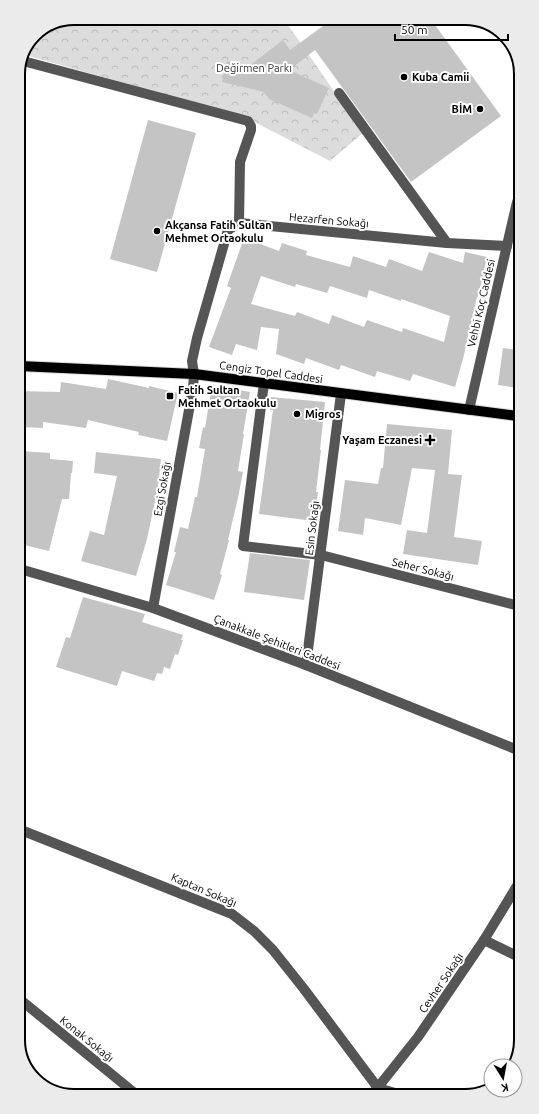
<svg xmlns="http://www.w3.org/2000/svg" width="539" height="1114" viewBox="0 0 539 1114" font-family="Ubuntu,sans-serif">
	<style>
		.park { fill: url(#park-crowns) }
		.building { fill: #c4c4c4; fill-rule: evenodd }
		.lines { fill: none; stroke-linecap: round; stroke-linejoin: round }
		.major-casing { stroke: #dbdbdb; stroke-width: 12 }
		.minor { stroke: #555; stroke-width: 10 }
		.major { stroke: #000; stroke-width: 10 }
		.poi-dot { fill: #000; stroke: #fff; stroke-width: 1.5 }
		.labels { text-anchor: middle; stroke-width: 4; stroke-linejoin: round; paint-order: stroke }
		.park-label { font-size: 11px; fill: #333; stroke: #fff }
		.poi-label { font-size: 11px; font-weight: bold; fill: #000; stroke: #fff; text-anchor: start }
		.street-label { font-size: 11px; fill: #000; stroke: #fff }
		.rim { fill: none; stroke: #000; stroke-width: 2 }
	</style>
	<defs>
		<pattern id="park-crowns" width="20" height="18" patternUnits="userSpaceOnUse"><rect width="20" height="18" fill="#dcdcdc"/><path d="M2 6a3 3 0 1 1 6 0M12 15a3 3 0 1 1 6 0" fill="none" stroke="#bbb"/></pattern>
	</defs>
	<rect width="100%" height="100%" fill="#fff"/>
	<polygon class="park" points="74,18 287,18 288,25 363,133 330,161 245,117 25,55 35,34"/>
	<g class="building">
		<polygon points="334,18 430,18 501,116 411,182 315,50 289,70 329,88 317,114 314,113 312,118 269,99 264,92 222,82 227,61 249,66 283,40 290,50"/>
		<polygon points="148,120 196,133 157,272 110,259"/>
		<path d="M244 238 279 251 282 243 307 251 306 255 350 267 353 256 386 267 389 259 422 271 429 252 463 263 465 252 487 257 478 297H477L463 359 455 387 413 374 410 381 377 371 375 377 341 365 339 370 306 358 304 364 276 354 279 329 261 327 257 350 236 344 232 355 209 347 231 288 227 286ZM261 276 295 287 296 284 327 293 330 286 367 298 369 290 401 301V299L450 316 444 342 403 328 402 332 367 320 364 327 332 315 329 324 297 312 295 316 251 304Z"/>
		<polygon points="503,348 518,350 518,388 498,385"/>
		<polygon points="108,379 149,388 149,386 178,393 167,441 138,435 139,432 88,420 86,428 43,422 43,428 20,427 19,391 60,392 61,382 106,389"/>
		<polygon points="212,385 250,392 243,434 244,434 238,471 243,472 238,498 228,540 229,540 220,574 222,575 214,600 166,585 176,552 174,552 180,527 188,529 195,497 197,497 205,449 199,448 203,427 205,428"/>
		<polygon points="271,397 325,402 320,450 321,450 316,492 318,492 314,521 259,514 273,410 270,410"/>
		<polygon points="387,424 452,430 448,474 462,475 454,537 482,541 478,565 403,554 407,530 427,533 435,470 412,468 401,525 365,518 363,535 338,531 345,480 378,484 381,468 383,468"/>
		<polygon points="20,451 50,453 50,459 73,461 72,473 71,473 69,499 62,499 49,551 20,544"/>
		<polygon points="96,452 161,459 158,487 147,539 136,576 81,561 90,531 104,535 117,476 94,473"/>
		<polygon points="250,553 310,560 304,600 244,592"/>
		<polygon points="83,597 145,614 142,622 183,635 181,640 183,640 178,655 175,654 170,669 164,667 162,674 157,673 154,681 122,671 117,686 56,667 66,637 70,638"/>
	</g>
	<g class="lines">
		<defs>
			<polyline id="major" points="19,366 194,374 518,416"/>
		</defs>
		<use href="#major" class="major-casing"/>
		<g class="minor">
			<polyline points="513,48 517,60"/>
			<polyline points="23,61 248,121 251,126 251,130 240,162 239,223"/>
			<polyline points="339,93 447,243"/>
			<polyline points="264,383 243,546 321,555 519,606"/>
			<polyline points="469,410 517,202"/>
			<polyline points="20,569 153,608 306,665 520,751"/>
			<polyline points="153,608 193,388 194,374 192,361 197,338 228,230 239,223 447,243 507,246"/>
			<polyline points="306,665 341,394"/>
			<polyline points="21,830 232,914 254,931 273,950 304,989 378,1088 395,1093"/>
			<polyline points="484,940 521,958"/>
			<polyline points="22,1001 137,1095"/>
			<polyline points="375,1091 418,1037 484,940 520,881"/>
		</g>
		<use href="#major" class="major"/>
	</g>
	<g class="poi-dot">
		<circle cx="404" cy="77" r="4"/>
		<circle cx="480" cy="109" r="4"/>
		<circle cx="157" cy="231" r="4"/>
		<rect x="166" y="392" width="8" height="8" rx="2"/>
		<circle cx="297" cy="414" r="4"/>
		<path d="M428 434h4v4h4v4h-4v4h-4v-4h-4v-4h4z"/>
	</g>
	<g class="labels">
		<g class="park-label">
			<text x="254" y="72">Değirmen Parkı</text>
		</g>
		<g class="poi-label">
			<text x="412" y="81">Kuba Camii</text>
			<text x="472" y="113" text-anchor="end">BİM</text>
			<text x="165" y="229">Akçansa Fatih Sultan<tspan x="165" dy="13">Mehmet Ortaokulu</tspan></text>
			<text x="178" y="394">Fatih Sultan<tspan x="178" dy="13">Mehmet Ortaokulu</tspan></text>
			<text x="305" y="418">Migros</text>
			<text x="422" y="444" text-anchor="end">Yaşam Eczanesi</text>
		</g>
		<g class="street-label">
			<text transform="translate(329 220) rotate(5)" y="4">Hezarfen Sokağı</text>
			<text transform="translate(481 303) rotate(-77)" y="4">Vehbi Koç Caddesi</text>
			<text transform="translate(271 372) rotate(8)" y="4">Cengiz Topel Caddesi</text>
			<text transform="translate(162 489) rotate(-80)" y="4">Ezgi Sokağı</text>
			<text transform="translate(312 528) rotate(-83)" y="4">Esin Sokağı</text>
			<text transform="translate(423 569) rotate(14)" y="4">Seher Sokağı</text>
			<text transform="translate(277 642) rotate(21)" y="4">Çanakkale Şehitleri Caddesi</text>
			<text transform="translate(204 890) rotate(23)" y="4">Kaptan Sokağı</text>
			<text transform="translate(441 983) rotate(-56)" y="4">Cevher Sokağı</text>
			<text transform="translate(87 1039) rotate(39)" y="4">Konak Sokağı</text>
		</g>
	</g>
	<path d="M0 0H539V1114H0ZM74 25H465A49 49 0 0 1 514 74V1040A49 49 0 0 1 465 1089H74A49 49 0 0 1 25 1040V74A49 49 0 0 1 74 25Z" fill="#ebebeb" fill-rule="evenodd"/>
	<path class="rim" d="M74 25H465A49 49 0 0 1 514 74V1040A49 49 0 0 1 465 1089H74A49 49 0 0 1 25 1040V74A49 49 0 0 1 74 25Z"/>
	<g transform="translate(503 1078) rotate(169)"><circle r="19" fill="#ffffff" stroke="#999999"/>
	<path d="M0-3L7 15L0 10L-7 15Z" fill="#000000"/>
	<text y="-6" font-size="11" font-weight="bold" text-anchor="middle" fill="#000000">K</text>
	</g>
	<path d="M395 34v6h113v-6" fill="none" stroke="#000000" stroke-width="2"/>
	<text x="401" y="34" font-size="12" fill="#000000" stroke="#ffffff" stroke-width="3" paint-order="stroke">50 m</text>
</svg>
